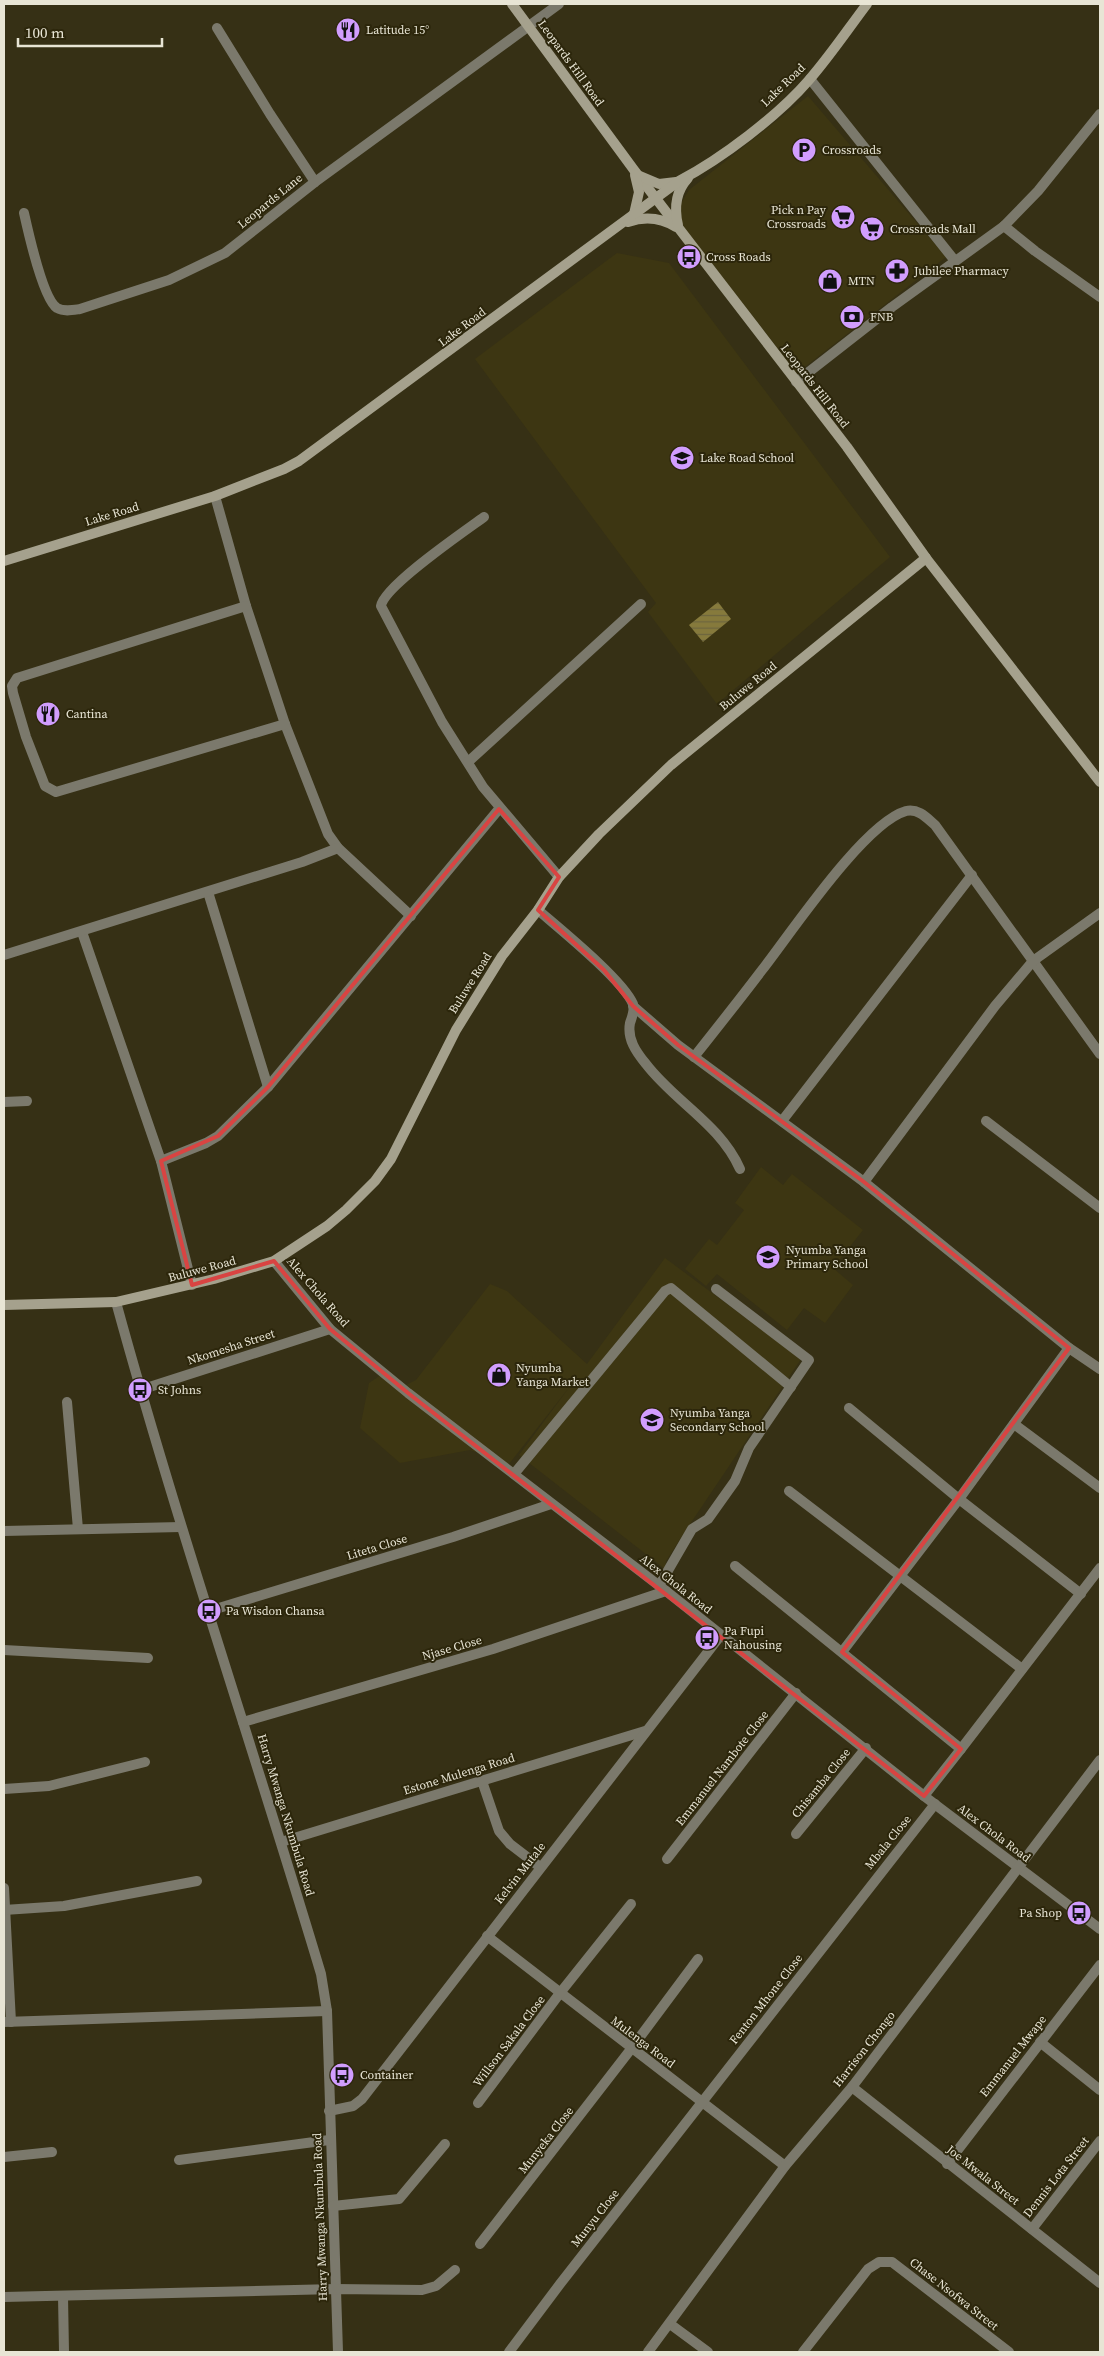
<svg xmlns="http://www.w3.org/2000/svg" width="1104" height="2356" viewBox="0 0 1104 2356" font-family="'Source Serif 4',serif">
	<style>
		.built { fill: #3d3612 }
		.water { fill: url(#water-rules) }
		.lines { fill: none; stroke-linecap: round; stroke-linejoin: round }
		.street { stroke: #7b796c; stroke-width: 10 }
		.secondary { stroke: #a5a18d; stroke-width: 10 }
		.marked { fill: none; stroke: #d94442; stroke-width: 4; stroke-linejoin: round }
		.labels { text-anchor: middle; stroke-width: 4; stroke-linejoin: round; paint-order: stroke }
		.poi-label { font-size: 12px; fill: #e8e5d5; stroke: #2c260b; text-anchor: start }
		.street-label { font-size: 12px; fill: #e8e5d5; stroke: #2c260b }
	</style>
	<defs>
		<pattern id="water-rules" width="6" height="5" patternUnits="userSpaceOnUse" patternTransform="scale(1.25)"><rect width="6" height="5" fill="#867a3c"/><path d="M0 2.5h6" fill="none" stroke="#6c653e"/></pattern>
	</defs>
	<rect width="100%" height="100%" fill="#363015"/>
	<g class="built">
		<polygon points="808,96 946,257 797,373 678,220 680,205 689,190"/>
		<polygon points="617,253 669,263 890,557 717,704 648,612 656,603 475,359"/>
		<polygon points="761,1167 783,1185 792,1174 863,1230 833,1268 853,1285 825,1323 804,1308 787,1330 717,1274 706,1286 685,1269 709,1239 717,1245 744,1210 735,1203"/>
		<polygon points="665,1258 801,1359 682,1536 666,1561 665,1569 519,1455 571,1385 509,1464 470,1450 400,1463 360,1428 369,1383 387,1371 406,1385 416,1380 490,1284 507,1291 587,1364"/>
	</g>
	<polygon class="water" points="718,602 731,619 703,642 689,625"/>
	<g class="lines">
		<g class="street">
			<polyline points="217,28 270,114 315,182"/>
			<polyline points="810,79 955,261"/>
			<path d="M24 213C28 231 43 299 57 308 64 312 73 310 80 309L169 280 225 253 315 182 559 4"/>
			<polyline points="1004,226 1035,251 1100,297"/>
			<polyline points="796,382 892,307 1004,226 1038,191 1100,114"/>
			<polyline points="215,496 246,606 285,724 328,834 338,848 411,916"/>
			<path d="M484 517C465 531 384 586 381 606L442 722 483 787 559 877"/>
			<polyline points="246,606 17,678 12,686 13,693 26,737 45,786 56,792 285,724"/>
			<polyline points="468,762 641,604"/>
			<polyline points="208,892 268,1087"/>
			<path d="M538 910C560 929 623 980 633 1004 635 1010 632 1017 630 1023 627 1039 636 1052 646 1064 675 1102 720 1124 740 1169"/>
			<polyline points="82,932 161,1161 192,1285"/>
			<polyline points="4,955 302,862 338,848"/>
			<polyline points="633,1006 678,1045 864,1182 1069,1348 1100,1369"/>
			<path d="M694 1057C717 1028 740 999 762 970 791 933 864 823 906 811 918 808 927 818 935 825L1100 1054"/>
			<polyline points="4,1102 27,1101"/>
			<polyline points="782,1121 972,875"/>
			<polyline points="986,1121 1100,1208"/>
			<polyline points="161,1161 206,1143 218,1136 268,1087 499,809"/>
			<polyline points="864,1182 995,1006 1033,961 1100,913"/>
			<polyline points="274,1261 330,1329 408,1393 666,1591 924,1796 1100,1929"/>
			<path d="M116 1302C178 1528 254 1750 321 1974L327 2011 338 2352"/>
			<polyline points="140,1390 330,1329"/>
			<polyline points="67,1402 78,1529"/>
			<polyline points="849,1408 959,1499 1081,1594"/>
			<polyline points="1014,1424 1100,1488"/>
			<polyline points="514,1474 665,1291 671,1288 791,1387"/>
			<polyline points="789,1491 1022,1669"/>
			<polyline points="4,1531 181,1527"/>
			<polyline points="735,1566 961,1749 1100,1568"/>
			<polyline points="659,1586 692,1529 708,1519 735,1481 749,1448 809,1360 716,1289"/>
			<polyline points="209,1611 453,1537 551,1504"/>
			<polyline points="4,1650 148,1658"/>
			<polyline points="842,1652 959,1499 1069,1348"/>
			<polyline points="243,1722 493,1649 666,1591"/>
			<polyline points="482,1781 499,1831 510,1844 540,1867"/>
			<polyline points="4,1789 49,1786 145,1762"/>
			<polyline points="924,1796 961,1749"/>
			<polyline points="796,1834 866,1748"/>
			<polyline points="281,1842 645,1731"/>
			<polyline points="667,1859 796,1693"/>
			<polyline points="4,1888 11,2022"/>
			<polyline points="4,1910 64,1906 197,1881"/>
			<polyline points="487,1936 785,2166"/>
			<polyline points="4,2022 327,2011"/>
			<polyline points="1040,2042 1100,2090"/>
			<polyline points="852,2087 1100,2283"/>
			<polyline points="478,2103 560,1993 631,1904"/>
			<polyline points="329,2111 353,2106 362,2099 721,1635"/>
			<polyline points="4,2157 52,2152"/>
			<polyline points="179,2160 329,2140"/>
			<polyline points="947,2164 1100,1965"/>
			<polyline points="333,2206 399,2199 445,2144"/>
			<polyline points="1032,2229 1100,2141"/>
			<polyline points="480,2244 631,2049 698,1959"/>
			<polyline points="63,2296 64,2352"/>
			<polyline points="4,2297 335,2289 422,2290 436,2286 455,2270"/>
			<polyline points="670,2324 708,2352"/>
			<polyline points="509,2352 560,2284 935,1804"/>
			<polyline points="648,2352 785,2166 852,2087 1100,1760"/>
			<polyline points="803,2352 868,2269 879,2262 892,2262 1009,2352"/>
		</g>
		<g class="secondary">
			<polyline points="512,4 634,170 847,447 926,558 1100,782"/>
			<polyline points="640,176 659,184 676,182"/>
			<polyline points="634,214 639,192 635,175"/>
			<path d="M628 222C645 216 660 217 676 227"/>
			<path d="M678 225C674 208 676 191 688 178"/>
			<path d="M4 561 215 496 284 469 299 461 679 181C721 159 778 116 809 80 830 56 848 29 867 4"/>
			<polyline points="4,1305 116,1302 214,1279 274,1261 327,1226 346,1210 375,1181 391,1159 456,1030 502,956 538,910 559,877 599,834 671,765 926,558"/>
		</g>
	</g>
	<path class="marked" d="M499 809 559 877 538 910 604 970 633 1006 678 1045 864 1182 1069 1348 842 1652 961 1749 924 1796 408 1393 330 1329 274 1261 192 1285 161 1161 218 1136 268 1087Z"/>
	<defs>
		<symbol id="restaurant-disc" viewBox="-11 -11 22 22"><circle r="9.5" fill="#d19dfe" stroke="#2c260b"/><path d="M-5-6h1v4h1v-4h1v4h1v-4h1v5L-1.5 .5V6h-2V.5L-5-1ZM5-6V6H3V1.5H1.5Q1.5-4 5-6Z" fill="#111"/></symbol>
		<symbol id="parking-disc" viewBox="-11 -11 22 22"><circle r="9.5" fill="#d19dfe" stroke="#2c260b"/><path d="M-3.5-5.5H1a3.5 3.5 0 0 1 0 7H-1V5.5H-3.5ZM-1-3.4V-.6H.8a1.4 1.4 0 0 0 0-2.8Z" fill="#111"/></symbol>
		<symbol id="supermarket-disc" viewBox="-11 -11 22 22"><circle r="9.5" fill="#d19dfe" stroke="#2c260b"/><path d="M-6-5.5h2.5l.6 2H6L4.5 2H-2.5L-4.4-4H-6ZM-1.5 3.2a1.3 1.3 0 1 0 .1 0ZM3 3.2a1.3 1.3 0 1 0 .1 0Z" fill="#111"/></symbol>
		<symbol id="bus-disc" viewBox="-11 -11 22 22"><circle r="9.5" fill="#d19dfe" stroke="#2c260b"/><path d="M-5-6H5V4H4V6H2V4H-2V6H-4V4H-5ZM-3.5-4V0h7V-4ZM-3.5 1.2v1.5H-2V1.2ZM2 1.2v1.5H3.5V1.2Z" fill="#111"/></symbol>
		<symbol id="pharmacy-disc" viewBox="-11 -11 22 22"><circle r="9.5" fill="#d19dfe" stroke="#2c260b"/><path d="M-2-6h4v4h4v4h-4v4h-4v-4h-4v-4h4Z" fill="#111"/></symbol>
		<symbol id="shop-disc" viewBox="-11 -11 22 22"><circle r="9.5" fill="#d19dfe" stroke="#2c260b"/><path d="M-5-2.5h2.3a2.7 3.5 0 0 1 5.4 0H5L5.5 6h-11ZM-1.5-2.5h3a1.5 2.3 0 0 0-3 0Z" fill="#111"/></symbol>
		<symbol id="bank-disc" viewBox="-11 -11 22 22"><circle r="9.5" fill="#d19dfe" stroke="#2c260b"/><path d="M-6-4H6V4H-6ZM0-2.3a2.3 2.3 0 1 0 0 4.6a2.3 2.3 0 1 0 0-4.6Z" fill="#111"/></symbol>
		<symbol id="school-disc" viewBox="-11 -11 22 22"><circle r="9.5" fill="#d19dfe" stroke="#2c260b"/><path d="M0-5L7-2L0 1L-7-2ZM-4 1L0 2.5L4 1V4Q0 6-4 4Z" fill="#111"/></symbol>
	</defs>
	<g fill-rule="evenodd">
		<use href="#restaurant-disc" x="334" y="16" width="28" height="28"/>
		<use href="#parking-disc" x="790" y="136" width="28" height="28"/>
		<use href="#supermarket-disc" x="829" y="203" width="28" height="28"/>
		<use href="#supermarket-disc" x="858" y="215" width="28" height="28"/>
		<use href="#bus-disc" x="675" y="243" width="28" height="28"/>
		<use href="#pharmacy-disc" x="883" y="257" width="28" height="28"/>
		<use href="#shop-disc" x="816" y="267" width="28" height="28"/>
		<use href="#bank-disc" x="838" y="303" width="28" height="28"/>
		<use href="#school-disc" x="668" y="444" width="28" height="28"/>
		<use href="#restaurant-disc" x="34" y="700" width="28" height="28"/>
		<use href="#school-disc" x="754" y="1243" width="28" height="28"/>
		<use href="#shop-disc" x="485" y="1361" width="28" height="28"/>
		<use href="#bus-disc" x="126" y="1376" width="28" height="28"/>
		<use href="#school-disc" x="638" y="1406" width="28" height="28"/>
		<use href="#bus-disc" x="195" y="1597" width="28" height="28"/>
		<use href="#bus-disc" x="693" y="1624" width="28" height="28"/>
		<use href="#bus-disc" x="1065" y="1899" width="28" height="28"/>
		<use href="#bus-disc" x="328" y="2061" width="28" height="28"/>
	</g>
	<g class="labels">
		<g class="poi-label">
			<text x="366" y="34">Latitude 15°</text>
			<text x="822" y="154">Crossroads</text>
			<text x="826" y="214" text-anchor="end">Pick n Pay<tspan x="826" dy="14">Crossroads</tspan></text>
			<text x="890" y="233">Crossroads Mall</text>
			<text x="706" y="261">Cross Roads</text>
			<text x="914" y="275">Jubilee Pharmacy</text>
			<text x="848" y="285">MTN</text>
			<text x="870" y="321">FNB</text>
			<text x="700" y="462">Lake Road School</text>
			<text x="66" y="718">Cantina</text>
			<text x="786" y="1254">Nyumba Yanga<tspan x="786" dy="14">Primary School</tspan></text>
			<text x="516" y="1372">Nyumba<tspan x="516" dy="14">Yanga Market</tspan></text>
			<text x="158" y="1394">St Johns</text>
			<text x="670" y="1417">Nyumba Yanga<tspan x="670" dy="14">Secondary School</tspan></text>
			<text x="226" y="1615">Pa Wisdon Chansa</text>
			<text x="724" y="1635">Pa Fupi<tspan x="724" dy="14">Nahousing</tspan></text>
			<text x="1062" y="1917" text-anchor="end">Pa Shop</text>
			<text x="360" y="2079">Container</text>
		</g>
		<g class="street-label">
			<text transform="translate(571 63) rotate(54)" y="4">Leopards Hill Road</text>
			<text transform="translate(783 85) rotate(-44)" y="4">Lake Road</text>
			<text transform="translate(270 201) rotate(-39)" y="4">Leopards Lane</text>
			<text transform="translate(462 327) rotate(-37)" y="4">Lake Road</text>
			<text transform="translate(815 386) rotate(52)" y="4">Leopards Hill Road</text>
			<text transform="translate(112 514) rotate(-17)" y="4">Lake Road</text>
			<text transform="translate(748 686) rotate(-39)" y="4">Buluwe Road</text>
			<text transform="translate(470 983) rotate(-58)" y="4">Buluwe Road</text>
			<text transform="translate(202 1269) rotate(-15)" y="4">Buluwe Road</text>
			<text transform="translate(318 1292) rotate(49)" y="4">Alex Chola Road</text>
			<text transform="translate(231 1347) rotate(-18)" y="4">Nkomesha Street</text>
			<text transform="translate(377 1547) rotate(-17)" y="4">Liteta Close</text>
			<text transform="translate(676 1584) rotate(38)" y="4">Alex Chola Road</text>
			<text transform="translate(452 1648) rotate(-16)" y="4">Njase Close</text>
			<text transform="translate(722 1768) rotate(-52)" y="4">Emmanuel Nambote Close</text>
			<text transform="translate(459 1774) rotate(-17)" y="4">Estone Mulenga Road</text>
			<text transform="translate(821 1783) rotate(-51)" y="4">Chisamba Close</text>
			<text transform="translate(286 1815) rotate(73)" y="4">Harry Mwanga Nkumbula Road</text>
			<text transform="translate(994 1833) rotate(37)" y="4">Alex Chola Road</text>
			<text transform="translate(888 1842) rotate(-51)" y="4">Mbala Close</text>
			<text transform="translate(520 1873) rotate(-52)" y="4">Kelvin Mutale</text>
			<text transform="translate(766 1999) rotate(-52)" y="4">Fenton Mhone Close</text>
			<text transform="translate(509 2041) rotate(-53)" y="4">Willson Sakala Close</text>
			<text transform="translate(643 2042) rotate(37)" y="4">Mulenga Road</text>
			<text transform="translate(864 2049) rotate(-52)" y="4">Harrison Chongo</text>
			<text transform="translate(1013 2056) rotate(-52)" y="4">Emmanuel Mwape</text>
			<text transform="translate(546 2140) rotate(-52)" y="4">Munyeka Close</text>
			<text transform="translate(983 2175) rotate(38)" y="4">Joe Mwala Street</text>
			<text transform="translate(1056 2177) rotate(-52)" y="4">Dennis Lota Street</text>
			<text transform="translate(320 2217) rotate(-92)" y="4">Harry Mwanga Nkumbula Road</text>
			<text transform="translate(595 2218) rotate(-52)" y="4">Munyu Close</text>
			<text transform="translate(954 2294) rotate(38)" y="4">Chase Nsofwa Street</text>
		</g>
	</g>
	<rect width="1104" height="2356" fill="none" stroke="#e8e5d5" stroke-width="10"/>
	<path d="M18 38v8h144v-8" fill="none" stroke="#e8e5d5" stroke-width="2.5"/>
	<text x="25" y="38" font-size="15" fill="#e8e5d5" stroke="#2c260b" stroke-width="4" paint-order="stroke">100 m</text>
</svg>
